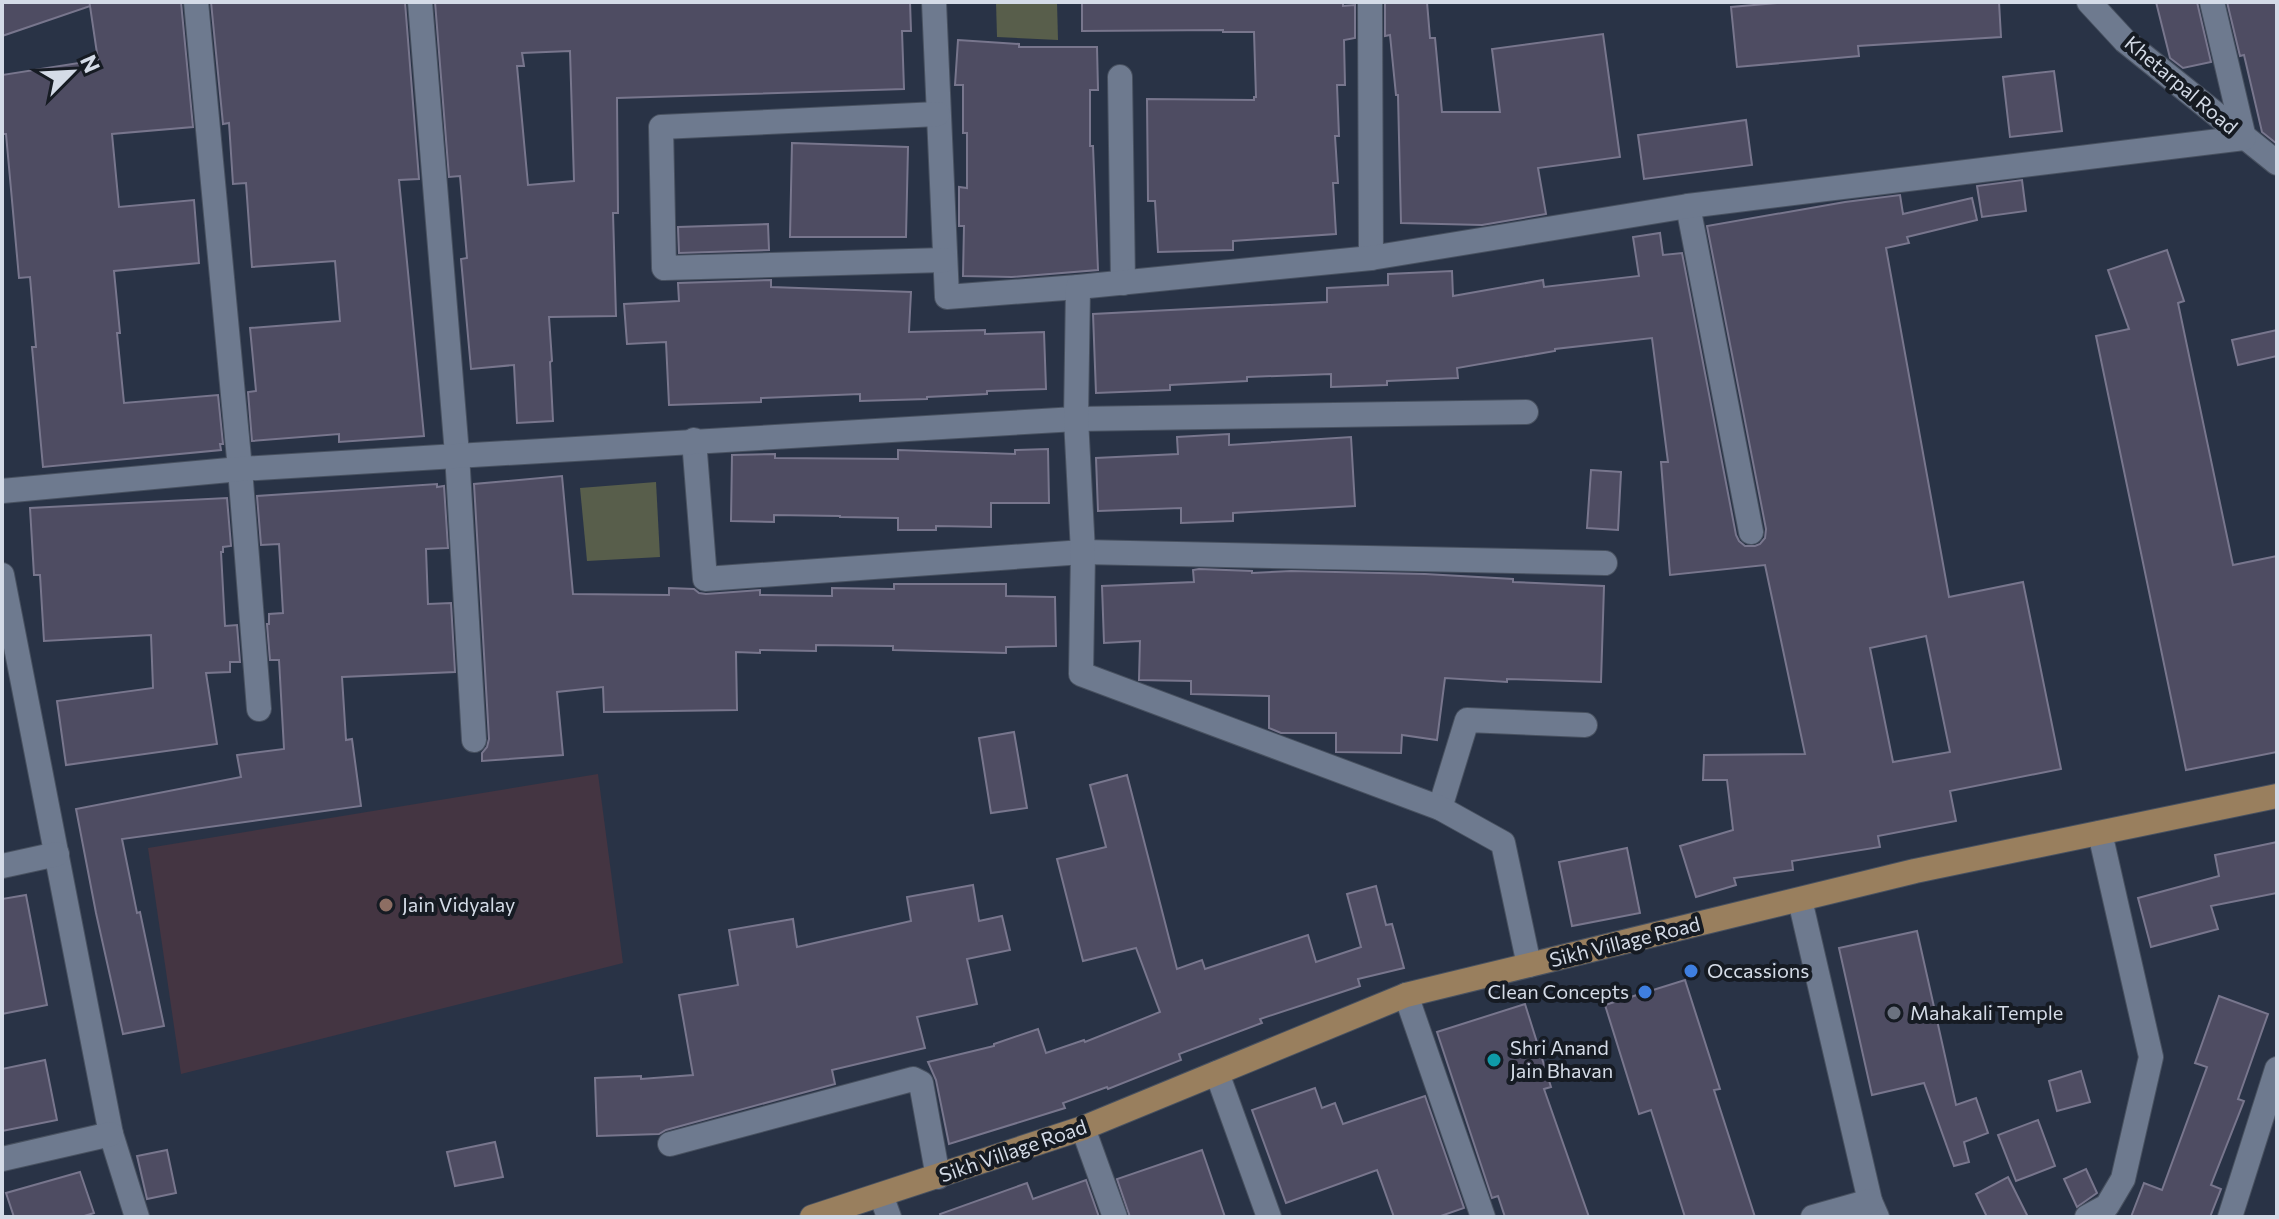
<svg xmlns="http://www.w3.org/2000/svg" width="2279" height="1219" viewBox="0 0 2279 1219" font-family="Commissioner,sans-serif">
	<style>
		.education { fill: #443542 }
		.green { fill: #585e4b }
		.building { fill: #4e4c62; stroke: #78768d; stroke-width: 2; fill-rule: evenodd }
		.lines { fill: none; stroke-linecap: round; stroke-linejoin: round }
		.minor-casing { stroke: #485160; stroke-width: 26 }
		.major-casing { stroke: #485160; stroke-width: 26 }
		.minor { stroke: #6e7a8f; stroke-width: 24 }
		.major { stroke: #997f5e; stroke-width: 24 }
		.education-dot { fill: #8d6e63; stroke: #161b23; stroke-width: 3 }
		.shop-dot { fill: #3f7fe0; stroke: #161b23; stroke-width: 3 }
		.worship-dot { fill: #6b7280; stroke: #161b23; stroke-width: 3 }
		.culture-dot { fill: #0f9aa8; stroke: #161b23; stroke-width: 3 }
		.labels { text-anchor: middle; stroke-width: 8; stroke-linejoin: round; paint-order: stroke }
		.street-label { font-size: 20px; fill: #d4dbe7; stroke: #161b23 }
		.poi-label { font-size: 20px; fill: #d4dbe7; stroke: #161b23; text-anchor: start }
	</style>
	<rect width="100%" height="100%" fill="#293346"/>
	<polygon class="education" points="598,774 623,963 181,1074 148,848"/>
	<g class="green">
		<polygon points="996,2 1057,2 1058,40 997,37"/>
		<polygon points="656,482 660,557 587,561 580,488"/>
	</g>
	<g class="building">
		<polygon points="2,2 89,2 90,5 89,2 181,2 193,127 112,134 119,207 194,200 199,263 114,271 120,333 117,333 124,403 218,395 223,444 220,444 221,450 43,467 32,347 36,347 30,277 19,278 6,134 2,134 2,75 98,60 90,6 2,36"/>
		<polygon points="211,2 405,2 419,179 399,180 424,436 339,442 339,434 252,441 248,392 256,391 250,328 340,321 335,261 252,267 246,183 233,184 229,123 223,124"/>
		<path d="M435 2H910L911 31H902L904 89 617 98 618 213H613L616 316 549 317 552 361 550 362 553 421 517 423 514 365 471 369 461 259 467 258 460 176 449 177ZM570 51 574 181 528 185 517 66H524L522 53Z"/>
		<polygon points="1082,2 1343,2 1343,6 1355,5 1355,38 1344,40 1345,85 1337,85 1339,136 1335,136 1338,183 1333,183 1336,234 1233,241 1233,250 1158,252 1155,201 1148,201 1147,99 1254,100 1254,97 1256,97 1254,32 1223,32 1223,30 1082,31"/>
		<polygon points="1385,2 1427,2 1430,38 1435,38 1442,112 1500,112 1492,49 1603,34 1620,157 1538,168 1546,214 1482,225 1401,223 1398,95 1396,95 1390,35 1385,36"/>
		<polygon points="1788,2 1999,2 2001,37 1858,46 1859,56 1737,67 1731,7"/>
		<polygon points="2156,2 2197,2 2211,62 2183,68 2170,58"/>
		<polygon points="2227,2 2277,2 2277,144 2262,132 2244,55 2240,56"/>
		<polygon points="958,40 1019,44 1019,47 1097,47 1098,90 1090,90 1090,146 1093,146 1098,270 1012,277 963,276 964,226 959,226 959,187 967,188 967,133 963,133 963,85 955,85"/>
		<polygon points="2054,71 2062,131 2010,137 2003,77"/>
		<polygon points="1746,120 1752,165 1644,179 1638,135"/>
		<polygon points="792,143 908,147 906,237 790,237"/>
		<polygon points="2022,180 2026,211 1982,217 1977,186"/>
		<path d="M1900 195 1903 214 1972 198 1977 220 1907 237 1909 243 1886 248 1949 597 2023 582 2061 769 1950 791 1956 821 1878 836 1880 847 1792 861 1793 870 1734 878 1736 885 1696 897 1680 846 1733 830 1727 780H1703L1704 755 1805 754 1765 565 1670 575 1661 462H1668L1652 338 1555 349V351L1457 368 1458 378 1387 381V385L1331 387V374L1247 377V381L1170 385V390L1096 393 1093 314 1327 302V288L1388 285V274L1452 271 1453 296 1543 280 1544 287 1639 276 1633 237 1660 233 1663 255 1682 253 1736 535 1739 541 1745 546H1755L1760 544 1765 538 1766 529 1707 226 1845 202ZM1926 636 1950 752 1893 762 1870 648Z"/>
		<polygon points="768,224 769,250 679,253 678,227"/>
		<polygon points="2167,250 2184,301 2178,303 2233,565 2277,556 2277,752 2186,770 2096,336 2129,329 2108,270"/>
		<polygon points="771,280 771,287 911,292 909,332 985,330 985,334 1044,332 1046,389 987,391 987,394 927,397 927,399 860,401 860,394 761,398 761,402 669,405 666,342 627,344 624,304 679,301 678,283"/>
		<polygon points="2277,330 2277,356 2238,365 2232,340"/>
		<polygon points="1229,434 1229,445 1351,437 1355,506 1233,513 1233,521 1181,523 1181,508 1098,511 1096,458 1178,454 1177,437"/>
		<polygon points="1048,449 1049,503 991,503 991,527 936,526 936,530 898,530 898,518 840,517 840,516 774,515 774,522 731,521 732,455 775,454 775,458 898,459 898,450 1015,454 1015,450"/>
		<polygon points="1591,470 1621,472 1618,530 1587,528"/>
		<polygon points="562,476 573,594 669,595 669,588 694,589 699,593 706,594 760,590 760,595 832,596 832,588 894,589 894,584 1006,584 1006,596 1055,597 1056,646 1006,647 1006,653 893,650 893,646 816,645 816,651 760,650 760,653 736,652 737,710 604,712 603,687 557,692 563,755 482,761 482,753 487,747 489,739 474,484"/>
		<polygon points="437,484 437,487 444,486 448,548 426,549 428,604 451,603 455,672 342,677 346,740 352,739 361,806 122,839 137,913 140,912 164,1026 123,1034 96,913 76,809 241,777 237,755 284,749 279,660 270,660 267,624 269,624 269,614 283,613 279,544 261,545 257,496"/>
		<polygon points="227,498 231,546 223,547 223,552 221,552 225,626 237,625 240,662 230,662 230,672 206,673 217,744 66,765 57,701 153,688 151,635 44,641 40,575 34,575 30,508"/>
		<polygon points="1199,569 1252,571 1252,573 1291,571 1425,574 1513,579 1513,582 1604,586 1601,682 1507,679 1507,682 1445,678 1437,740 1402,735 1401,753 1336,752 1336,733 1281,733 1269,728 1269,696 1191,694 1191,681 1139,680 1140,641 1104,643 1102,586 1194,582 1193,570"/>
		<polygon points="1014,732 1027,808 991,813 979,738"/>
		<polygon points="1127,775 1177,969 1202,960 1205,969 1308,935 1316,962 1361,947 1347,894 1376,886 1386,925 1392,924 1404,968 1358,979 1360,986 1260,1019 1262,1023 1179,1054 1181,1060 1108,1089 1107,1087 1063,1103 1065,1108 949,1144 936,1080 928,1062 994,1046 994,1044 1038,1029 1046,1053 1084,1040 1085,1042 1160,1012 1136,948 1083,961 1057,859 1106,847 1090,785"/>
		<polygon points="2277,842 2277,893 2211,906 2218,929 2151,947 2138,898 2219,876 2215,855"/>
		<polygon points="1627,848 1640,913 1572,926 1559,862"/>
		<polygon points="973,885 979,921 1002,916 1010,950 967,959 977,1004 917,1017 925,1048 832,1070 835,1084 666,1130 659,1134 597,1136 595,1078 641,1076 641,1079 693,1075 679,995 738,985 729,930 793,919 797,947 911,921 907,897"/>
		<polygon points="26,895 47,1005 2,1014 2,899"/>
		<polygon points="1917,931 1956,1105 1976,1098 1988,1133 1964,1142 1969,1162 1954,1166 1924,1083 1872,1095 1839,948"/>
		<polygon points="1685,980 1720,1089 1714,1090 1755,1217 1685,1217 1651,1110 1639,1114 1605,1005"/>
		<polygon points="2219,996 2268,1014 2238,1099 2244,1101 2211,1185 2221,1189 2210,1217 2131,1217 2144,1183 2162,1190 2207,1067 2195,1063"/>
		<polygon points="1525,1004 1551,1087 1544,1089 1589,1217 1505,1217 1498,1196 1492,1198 1437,1032"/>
		<polygon points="45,1060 57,1120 2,1131 2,1069"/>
		<polygon points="2081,1071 2090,1102 2057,1111 2049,1081"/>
		<polygon points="1315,1088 1322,1108 1335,1103 1343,1124 1425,1096 1464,1208 1438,1217 1394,1217 1377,1170 1286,1203 1252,1110"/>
		<polygon points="2038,1120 2055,1166 2016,1181 1998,1135"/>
		<polygon points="495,1142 503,1177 455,1186 447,1152"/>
		<polygon points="167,1150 176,1193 147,1199 137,1156"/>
		<polygon points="1202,1150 1225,1217 1130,1217 1117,1179"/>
		<polygon points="2086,1169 2097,1193 2077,1207 2064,1179"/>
		<polygon points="80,1172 94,1213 81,1217 14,1217 6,1193"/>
		<polygon points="2008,1177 2028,1217 1987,1217 1976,1194"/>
		<polygon points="1086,1180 1099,1217 941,1217 940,1214 1027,1183 1033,1199"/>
	</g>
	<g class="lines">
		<defs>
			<g id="minor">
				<polyline points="196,2 240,469 259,709"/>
				<polyline points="420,2 457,454 474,740"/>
				<polyline points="934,2 947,297 1078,287"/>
				<polyline points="1370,2 1371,258"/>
				<polyline points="2089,2 2125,41 2277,163"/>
				<polyline points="1120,77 1123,283"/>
				<polyline points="938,114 661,127 664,268 944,260"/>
				<polyline points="1688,206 1751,532"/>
				<polyline points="694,440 705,579 1083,552 1605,563"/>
				<polyline points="2,491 240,469 1076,419 1526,412"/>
				<polyline points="2,575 111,1134 137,1217"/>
				<polyline points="1440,808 1467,720 1585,725"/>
				<polyline points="2,866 57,854"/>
				<polyline points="1800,900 1870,1201 1877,1217"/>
				<polyline points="1529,965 1503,843 1440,808 1081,674 1083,552 1076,419 1078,287 1371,258 1688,206 2244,138 2212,2"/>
				<polyline points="1406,995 1483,1217"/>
				<polyline points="1217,1073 1269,1217"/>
				<polyline points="1083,1128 1115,1217"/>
				<polyline points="670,1144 913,1079 921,1083 938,1177"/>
				<polyline points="2,1159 111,1134"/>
				<polyline points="881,1195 889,1217"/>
				<polyline points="1813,1217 1870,1201"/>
				<polyline points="2087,1217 2107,1206 2123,1179 2151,1057 2100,833"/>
				<polyline points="2230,1217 2277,1069"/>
			</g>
			<polyline id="major" points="812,1217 1083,1128 1406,995 1915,871 2277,796"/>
		</defs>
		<use href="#minor" class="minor-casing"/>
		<use href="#major" class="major-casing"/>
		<use href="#minor" class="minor"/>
		<use href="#major" class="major"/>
	</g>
	<circle class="education-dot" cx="386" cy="905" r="8"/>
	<g class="shop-dot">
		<circle cx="1691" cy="971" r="8"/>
		<circle cx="1645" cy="992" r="8"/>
	</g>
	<circle class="worship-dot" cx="1894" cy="1013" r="8"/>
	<circle class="culture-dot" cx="1494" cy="1060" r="8"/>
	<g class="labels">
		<g class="street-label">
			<text transform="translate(2181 85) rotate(40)" y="7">Khetarpal Road</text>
			<text transform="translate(1625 942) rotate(-14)" y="7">Sikh Village Road</text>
			<text transform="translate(1013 1151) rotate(-19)" y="7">Sikh Village Road</text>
		</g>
		<g class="poi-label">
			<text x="402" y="912">Jain Vidyalay</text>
			<text x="1707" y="978">Occassions</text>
			<text x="1629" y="999" text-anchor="end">Clean Concepts</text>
			<text x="1910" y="1020">Mahakali Temple</text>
			<text x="1510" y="1055">Shri Anand<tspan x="1510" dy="23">Jain Bhavan</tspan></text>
		</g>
	</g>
	<rect width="2279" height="1219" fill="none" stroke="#d4dbe7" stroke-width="8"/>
	<g transform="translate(72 72) rotate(66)" stroke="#161b23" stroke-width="6" paint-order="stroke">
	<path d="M0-6L14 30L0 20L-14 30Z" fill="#d4dbe7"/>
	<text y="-12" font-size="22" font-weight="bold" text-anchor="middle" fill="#d4dbe7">N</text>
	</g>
</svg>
